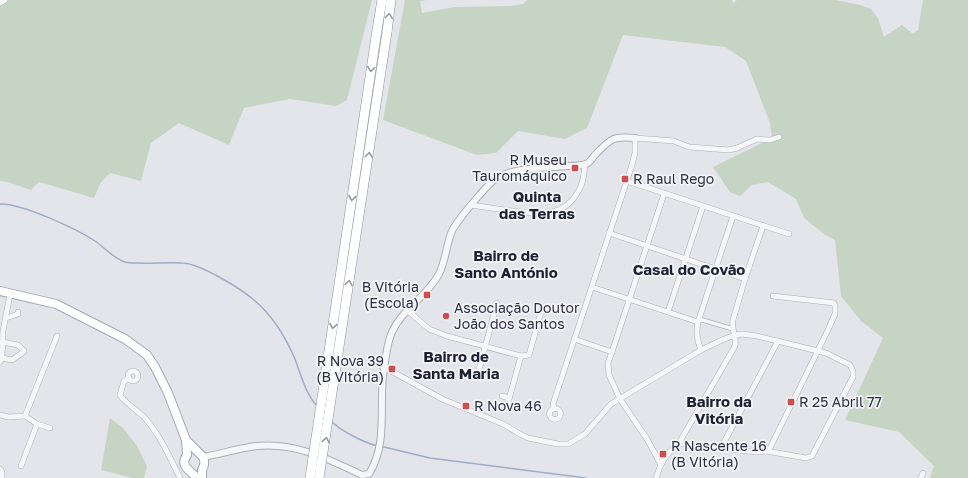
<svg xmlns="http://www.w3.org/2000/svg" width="968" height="478" viewBox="0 0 968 478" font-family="'Golos Text',sans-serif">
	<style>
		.green { fill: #c6d4c4 }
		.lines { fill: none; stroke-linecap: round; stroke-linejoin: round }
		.stream { stroke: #9fadc9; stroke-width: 1.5 }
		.pedestrian-casing { stroke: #acafb8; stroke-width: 5 }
		.minor-casing { stroke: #acafb8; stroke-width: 6 }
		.tertiary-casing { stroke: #acafb8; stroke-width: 8 }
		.primary-casing { stroke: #a3a7b6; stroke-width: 10 }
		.motorway-casing { stroke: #8b90a1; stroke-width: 10 }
		.pedestrian { stroke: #f6f6f9; stroke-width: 3.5 }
		.minor { stroke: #f6f6f9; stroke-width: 5 }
		.tertiary { stroke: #f6f6f9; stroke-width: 6 }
		.primary { stroke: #fff; stroke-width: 8 }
		.motorway { stroke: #fff; stroke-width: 9 }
		.motorway-bridge-casing { stroke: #8b90a1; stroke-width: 10; stroke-linecap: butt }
		.motorway-bridge { stroke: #fff; stroke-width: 9 }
		.oneway { stroke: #9598a0 }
		.poi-dot { fill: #cb4f4d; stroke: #f3f4f8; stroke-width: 1.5 }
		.labels { text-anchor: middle; stroke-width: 3.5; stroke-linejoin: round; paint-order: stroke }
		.poi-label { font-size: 14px; fill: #2b3042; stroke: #f3f4f8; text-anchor: start }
		.neighbourhood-label { font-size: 15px; font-weight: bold; fill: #1d2133; stroke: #f3f4f8 }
	</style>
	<rect width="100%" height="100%" fill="#e3e5eb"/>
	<g class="green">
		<polygon points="0,0 372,0 347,100 336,106 290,99 244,108 229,145 179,123 151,143 141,181 110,173 101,182 94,198 39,182 31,190 8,182 0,181"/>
		<polygon points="405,0 427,0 420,1 422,13 454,7 511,6 523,4 527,0 732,0 733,3 737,0 835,0 860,5 871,9 878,18 884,37 902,25 913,34 918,30 923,0 968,0 968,478 930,478 934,466 899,432 845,420 883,338 861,321 841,296 835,240 824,234 804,218 796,199 768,182 752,185 740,196 730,192 713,167 772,138 770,123 746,61 725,47 623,35 587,128 565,139 518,131 496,153 477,155 383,120"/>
		<polygon points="110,418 123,428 137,446 147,466 144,478 133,478 101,470"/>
	</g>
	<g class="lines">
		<g class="stream">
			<path d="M0 204C21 203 77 229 95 241 104 247 113 258 125 262 128 263 133 263 137 263 152 264 167 262 182 263 199 263 240 288 254 300 272 315 286 338 295 359 301 375 305 392 316 405"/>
			<path d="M331 421C341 431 363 442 377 446"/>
			<polyline points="380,446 430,458 586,478"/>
		</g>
		<defs>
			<polyline id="pedestrian" points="699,319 733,329"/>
			<g id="minor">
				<polyline points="0,3 5,0"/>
				<polyline points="627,181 789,234"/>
				<path d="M471 205C485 207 498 209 512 211 540 215 567 218 581 186 584 179 584 171 585 164"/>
				<polyline points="609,233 745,279"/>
				<polyline points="592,287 698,322"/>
				<polyline points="407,310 429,329 447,336 521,356"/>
				<polyline points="668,312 703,206"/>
				<polyline points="6,318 18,314 18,312"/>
				<polyline points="574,339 612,352"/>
				<polyline points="2,342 18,345 24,351 22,353 12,360 2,358"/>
				<path d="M701 350C697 340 696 333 698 322L733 216"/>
				<path d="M0 362C4 356 2 340 3 331 5 319 8 306 10 294"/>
				<polyline points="384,367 442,399 503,424 520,434 528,438 558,444 568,444 585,434 611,404 701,350 722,340 735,335 742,334 757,336 826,353 850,365 853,371 853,377 812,456 806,458 766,451"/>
				<circle cx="133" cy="376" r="5"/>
				<polyline points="477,377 497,303"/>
				<path d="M129 378 124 381 120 395C124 402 138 411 145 418 160 435 170 458 180 478"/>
				<polyline points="502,396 509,398"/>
				<polyline points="507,406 521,356 529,355 542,308"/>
				<circle cx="555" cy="414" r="5.5"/>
				<polyline points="554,409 553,404 631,168 635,153 635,138 674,141 689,147 729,150 737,148 757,139 770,140 779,137"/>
				<polyline points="0,415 8,417 25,416 57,336"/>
				<polyline points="37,424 50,428"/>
				<polyline points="679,443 756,452 766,451 770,448 828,330 835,314 835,306 834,303 773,296"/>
				<polyline points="721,448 778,341"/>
				<polyline points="660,463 647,439 620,399 609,375 608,363 612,352 664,194"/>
				<polyline points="21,466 37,424 25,416"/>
				<polyline points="0,469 2,472 2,478"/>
				<path d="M656 478C661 462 666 454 679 443L735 346C737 337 731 329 733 320L745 279 763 226"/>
				<polyline points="921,478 923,473"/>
			</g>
			<path id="tertiary" d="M203 457C221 454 239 448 257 446 295 442 328 459 362 475L369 474C389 442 378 403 384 368 386 357 387 343 392 332 402 309 427 297 439 274 446 260 446 245 452 231 456 222 488 183 497 178 515 167 546 168 568 166 573 166 581 166 586 164 589 163 592 159 594 156 610 139 612 136 635 138"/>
			<g id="primary">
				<path d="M0 291 56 304 64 308 125 339 147 355 155 367 168 393 186 440 187 455C179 466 190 470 197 478"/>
				<path d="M186 440 203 457C205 462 205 465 202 470V478"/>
			</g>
			<g id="motorway">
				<polyline points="377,30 382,0"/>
				<polyline points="387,32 391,0"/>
			</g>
		</defs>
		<use href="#pedestrian" class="pedestrian-casing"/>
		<use href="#minor" class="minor-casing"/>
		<use href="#tertiary" class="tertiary-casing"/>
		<use href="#primary" class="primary-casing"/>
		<use href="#motorway" class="motorway-casing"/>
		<use href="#pedestrian" class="pedestrian"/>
		<use href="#minor" class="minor"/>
		<use href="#tertiary" class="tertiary"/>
		<use href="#primary" class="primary"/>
		<use href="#motorway" class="motorway"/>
		<defs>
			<g id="motorway-bridge">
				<polyline points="310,478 377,30"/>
				<polyline points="319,478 387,32"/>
			</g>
		</defs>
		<use href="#motorway-bridge" class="motorway-bridge-casing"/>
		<use href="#motorway-bridge" class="motorway-bridge"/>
	</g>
	<defs><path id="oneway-chevron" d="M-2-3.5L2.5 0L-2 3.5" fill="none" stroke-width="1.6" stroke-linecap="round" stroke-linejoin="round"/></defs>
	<g class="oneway">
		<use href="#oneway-chevron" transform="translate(389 16) rotate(-82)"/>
		<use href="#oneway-chevron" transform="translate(371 69) rotate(98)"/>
		<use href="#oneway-chevron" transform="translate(369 155) rotate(-82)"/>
		<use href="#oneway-chevron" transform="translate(352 198) rotate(99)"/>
		<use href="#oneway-chevron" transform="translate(349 283) rotate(-81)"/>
		<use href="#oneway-chevron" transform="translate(333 326) rotate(99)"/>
		<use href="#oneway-chevron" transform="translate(326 440) rotate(-80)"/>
	</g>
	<g class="poi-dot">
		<rect x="571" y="164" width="8" height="8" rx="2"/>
		<rect x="621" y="175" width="8" height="8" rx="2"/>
		<rect x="423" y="291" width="8" height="8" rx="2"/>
		<circle cx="446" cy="316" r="4"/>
		<rect x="388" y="365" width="8" height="8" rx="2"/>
		<rect x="787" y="398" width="8" height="8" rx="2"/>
		<rect x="462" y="402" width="8" height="8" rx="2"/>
		<rect x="659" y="450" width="8" height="8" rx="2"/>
	</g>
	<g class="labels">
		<g class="poi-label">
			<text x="567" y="165" text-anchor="end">R Museu<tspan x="567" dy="16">Tauromáquico</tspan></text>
			<text x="633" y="184">R Raul Rego</text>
			<text x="419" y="292" text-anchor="end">B Vitória<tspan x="419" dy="16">(Escola)</tspan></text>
			<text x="454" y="313">Associação Doutor<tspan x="454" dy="16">João dos Santos</tspan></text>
			<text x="384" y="366" text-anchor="end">R Nova 39<tspan x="384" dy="16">(B Vitória)</tspan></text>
			<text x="799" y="407">R 25 Abril 77</text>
			<text x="474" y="411">R Nova 46</text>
			<text x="671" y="451">R Nascente 16<tspan x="671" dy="16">(B Vitória)</tspan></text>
		</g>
		<g class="neighbourhood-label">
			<text x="537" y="202">Quinta<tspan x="537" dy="17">das Terras</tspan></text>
			<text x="506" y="261">Bairro de<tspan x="506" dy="17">Santo António</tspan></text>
			<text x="689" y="275">Casal do Covão</text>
			<text x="456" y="362">Bairro de<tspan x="456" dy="17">Santa Maria</tspan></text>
			<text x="719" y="407">Bairro da<tspan x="719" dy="17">Vitória</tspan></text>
		</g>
	</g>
</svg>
